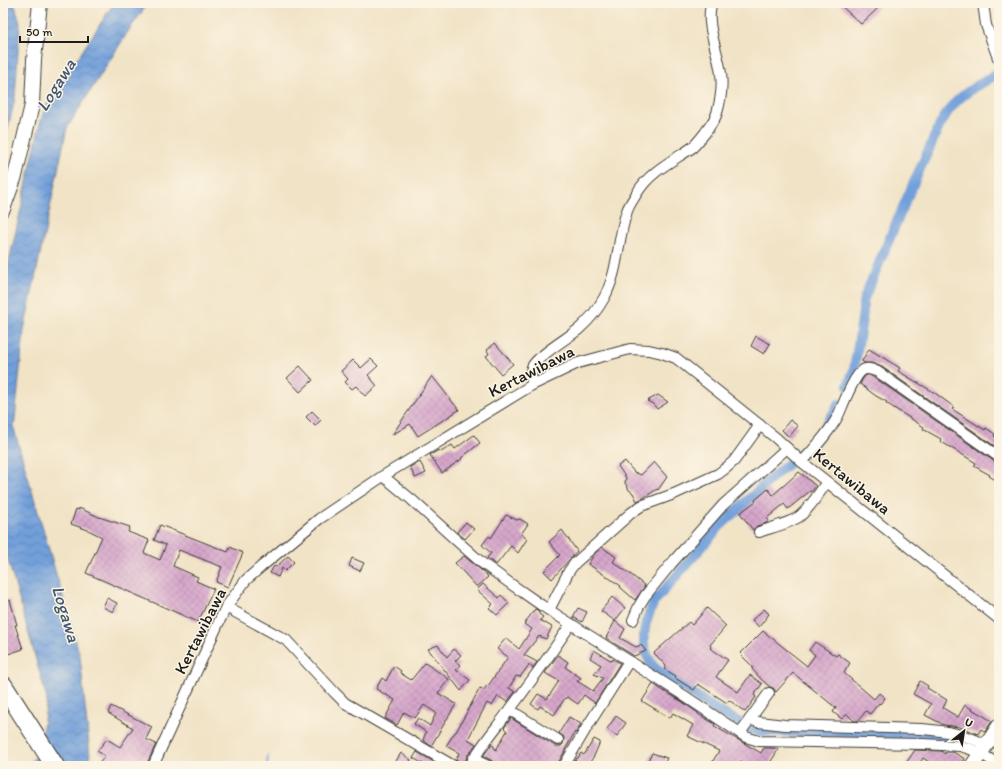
<svg xmlns="http://www.w3.org/2000/svg" width="1002" height="769" viewBox="0 0 1002 769" font-family="Itim,sans-serif">
	<style>
		.water { fill: url(#water-waves); stroke: #465e7b }
		.lines { fill: none; stroke-linecap: round; stroke-linejoin: round }
		.stream { stroke: #719fda; stroke-width: 2.5 }
		.canal { stroke: #719fda; stroke-width: 10 }
		.building { fill: url(#building-cross-hatch) }
		.street-casing { stroke: #3c3a36; stroke-width: 12 }
		.secondary-casing { stroke: #3c3a36; stroke-width: 16 }
		.highway-casing { stroke: #3c3a36; stroke-width: 20 }
		.street { stroke: #fff; stroke-width: 10 }
		.secondary { stroke: #fff; stroke-width: 14 }
		.highway { stroke: #fff; stroke-width: 18 }
		.labels { text-anchor: middle; stroke-width: 3; stroke-linejoin: round; paint-order: stroke }
		.street-label { font-size: 17px; fill: #1c1c1c; stroke: #fcf5e5 }
		.water-label { font-size: 18px; font-style: italic; fill: #425771; stroke: #fcf5e5 }
	</style>
	<defs>
		<pattern id="water-waves" width="16" height="10" patternUnits="userSpaceOnUse"><rect width="16" height="10" fill="#719fda"/><path d="M0 5q4-4 8 0t8 0" fill="none" stroke="#5c81b0"/></pattern>
		<pattern id="building-cross-hatch" width="8" height="8" patternUnits="userSpaceOnUse"><rect width="8" height="8" fill="#d6a6cb"/><path d="M0 0l8 8M0 8l8-8" fill="none" stroke="#b78eae"/></pattern>
	</defs>
	<rect width="100%" height="100%" fill="#fcf5e5"/>
	<filter id="ink" filterUnits="userSpaceOnUse"><feTurbulence type="fractalNoise" baseFrequency=".025" numOctaves="2"/><feDisplacementMap in="SourceGraphic" scale="8" xChannelSelector="R" yChannelSelector="G"/><feConvolveMatrix kernelMatrix="1 2 1 2 8 2 1 2 1" color-interpolation-filters="sRGB"/></filter>
	<filter id="wash" filterUnits="userSpaceOnUse"><feTurbulence type="fractalNoise" baseFrequency=".012" numOctaves="4" result="noise"/><feDisplacementMap in="SourceGraphic" scale="16" xChannelSelector="R" yChannelSelector="G"/><feGaussianBlur stdDeviation="0.9" result="paint"/><feColorMatrix in="noise" values="0 0 0 0 0 0 0 0 0 0 0 0 0 0 0 0 0 1.4 0 .05"/><feComposite in="paint" operator="in"/></filter>
	<g filter="url(#wash)">
		<rect width="100%" height="100%" fill="#f1e3c6"/>
		<g class="water">
			<polygon points="3,3 14,3 20,22 15,98 3,149"/>
			<polygon points="114,3 148,3 129,30 67,128 24,330 14,429 80,656 91,766 26,766 39,754 47,699 3,542 3,288 41,120 45,108"/>
		</g>
		<g class="lines">
			<polyline class="stream" points="267,766 268,756"/>
			<g class="canal">
				<path d="M848 386 854 370 863 313V303L865 296C885 250 904 203 925 158 933 141 941 118 954 104 966 91 983 82 999 73"/>
				<polyline points="839,404 835,411 821,433 811,445 777,473 720,526 654,602 646,622 644,634 644,645 647,655 653,666 659,671 716,710 752,729 758,731 891,734 952,737"/>
			</g>
		</g>
		<g id="blocks">
			<g class="building">
				<polygon points="838,3 882,3 875,11 861,24"/>
				<polygon points="756,336 770,344 764,354 751,346"/>
				<polygon points="495,343 513,364 501,374 486,356 489,354 487,350"/>
				<polygon points="869,349 900,368 898,371 935,393 954,407 952,409 985,430 986,428 995,434 994,436 999,439 999,449 882,367 872,363 864,363 862,361"/>
				<polygon points="371,359 378,366 368,375 377,386 365,396 356,386 352,389 345,382 348,379 341,371 353,360 361,368"/>
				<polygon points="300,366 313,380 300,392 287,378"/>
				<polygon points="869,375 875,378 995,462 999,463 999,482 989,476 990,475 974,466 976,463 940,441 941,439 923,429 924,427 886,403 887,402 876,396 860,384 864,377 867,375"/>
				<polygon points="432,376 459,410 418,436 410,424 392,435"/>
				<polygon points="658,395 668,402 657,409 653,404 647,401"/>
				<polygon points="312,411 321,420 315,426 306,417"/>
				<polygon points="790,420 798,426 789,437 782,430"/>
				<polygon points="474,435 480,443 461,458 462,459 450,467 451,467 442,473 430,455 439,450 441,452 452,445 455,449"/>
				<polygon points="625,461 634,472 641,475 654,462 667,477 658,490 657,489 645,497 637,501 633,493 629,490 625,483 626,478 618,466"/>
				<polygon points="420,462 426,473 415,478 410,467"/>
				<polygon points="799,472 816,486 811,492 810,491 788,509 784,504 767,518 769,521 766,523 757,526 753,530 740,513 756,501 755,500 768,489 773,495"/>
				<polygon points="79,508 99,517 130,527 128,532 149,540 144,553 160,560 166,545 154,540 160,525 228,552 230,547 243,553 228,587 216,582 222,567 179,550 173,566 198,577 196,581 214,589 198,622 86,573 102,537 88,530 71,524 76,509 79,510"/>
				<polygon points="506,515 517,520 520,519 528,524 521,534 527,539 518,553 511,546 496,565 487,558 491,553 482,545 489,536 491,538"/>
				<polygon points="466,522 474,529 465,539 457,532"/>
				<polygon points="562,530 577,551 552,579 544,571 560,555 549,542"/>
				<polygon points="602,547 616,557 613,562 629,573 645,586 635,600 620,587 621,586 588,564 595,553"/>
				<polygon points="288,556 294,562 285,571 282,568 278,577 270,573 274,566 276,567"/>
				<polygon points="464,556 487,575 487,576 488,577 477,587 455,563"/>
				<polygon points="352,558 364,563 360,571 349,566"/>
				<polygon points="483,584 499,598 501,595 509,603 497,615 489,608 493,604 477,590"/>
				<polygon points="612,597 625,608 615,621 601,611"/>
				<polygon points="107,598 117,603 113,612 103,607"/>
				<polygon points="10,600 17,625 15,625 23,649 8,654 3,638 3,602"/>
				<polygon points="578,608 587,612 582,622 573,617"/>
				<polygon points="707,608 726,626 710,645 711,647 710,648 728,660 716,677 738,692 750,675 762,684 754,695 756,697 745,712 729,700 727,703 698,684 694,690 675,678 676,676 664,669 666,666 654,653 689,622 692,625"/>
				<polygon points="535,609 539,611 539,614 543,617 540,620 552,627 546,639 539,636 524,655 537,662 533,668 529,665 520,677 516,676 509,688 515,692 507,702 498,696 492,706 487,703 468,739 476,744 467,756 464,766 458,766 458,762 456,760 459,753 446,746 455,732 456,732 480,688 484,690 487,685 488,686 508,657 497,649 506,638 519,649 532,629 524,624"/>
				<polygon points="764,609 769,614 759,627 752,620"/>
				<polygon points="615,621 625,629 620,638 636,647 641,645 646,651 634,656 606,638"/>
				<polygon points="763,631 807,666 815,655 809,650 815,642 836,656 838,654 850,663 844,673 874,699 879,693 885,698 880,704 879,703 870,714 866,711 858,721 854,721 847,714 842,719 833,712 836,708 793,673 776,692 773,688 770,687 762,680 752,669 753,667 740,654"/>
				<polygon points="438,645 447,657 454,649 461,655 455,661 460,665 456,670 470,680 461,691 428,649"/>
				<polygon points="594,650 612,661 613,659 620,663 595,703 584,695 578,704 567,697 565,699 565,698 554,715 540,706 538,709 531,704 538,694 547,699 559,681 545,673 558,655 568,662 565,667 581,678 577,681 593,691 603,678 594,674 601,665 590,658"/>
				<polygon points="425,663 449,679 438,693 456,704 431,746 423,740 426,732 414,724 418,718 430,726 436,713 424,705 415,718 404,712 397,725 385,718 395,700 376,689 382,678 386,681 394,666 401,671 400,673 411,680"/>
				<polygon points="920,681 928,686 927,688 947,700 943,708 958,717 965,705 992,721 985,732 981,729 978,734 960,727 944,725 925,715 931,704 913,694"/>
				<polygon points="653,684 662,690 681,701 698,713 698,714 715,724 714,726 761,753 764,748 774,748 778,750 768,766 748,766 740,761 736,766 710,766 719,751 687,736 693,725 673,713 670,718 642,701"/>
				<polygon points="111,706 152,727 146,739 156,744 146,766 97,766 105,756 97,751 107,739 120,747 133,728 108,713"/>
				<polygon points="616,716 626,723 617,736 607,729"/>
				<polygon points="569,717 581,724 576,733 575,732 565,750 565,751 558,763 558,766 494,766 494,763 491,760 483,756 492,744 496,750 507,731 504,728 511,718 555,746 561,746 563,744 564,740 564,737 559,733"/>
				<polygon points="594,739 600,742 594,756 588,765 590,766 572,766 577,758 578,758 581,753 584,755"/>
				<polygon points="915,750 941,751 945,754 946,752 953,752 965,759 961,766 954,766 950,763 948,766 935,766 923,758 918,766 904,766"/>
				<polygon points="417,752 441,766 427,766 413,758"/>
				<polygon points="401,753 411,760 408,766 393,766"/>
				<polygon points="652,753 667,758 663,766 646,766"/>
			</g>
		</g>
	</g>
	<g filter="url(#ink)">
		<use href="#blocks" fill-opacity="0" stroke="#3c3a36" stroke-width="1"/>
		<g class="lines">
			<defs>
				<g id="street">
					<polyline points="983,3 986,25 998,58 999,58"/>
					<path d="M532 385C532 379 530 372 532 367 536 357 569 337 579 329 588 321 598 309 604 298 619 271 617 240 627 211 629 205 634 198 637 193 650 171 673 161 693 147 697 143 701 138 705 133 709 127 715 120 717 113 721 99 723 88 721 74 719 54 704 22 712 3"/>
					<path d="M802 462C814 449 830 431 838 416 843 405 854 375 863 370 868 367 873 370 878 372L999 457"/>
					<path d="M383 476 412 500 456 540 482 563 511 584 541 605 683 695 746 737 759 741 923 744 960 746C975 749 987 757 999 765"/>
					<path d="M759 532C770 528 791 523 800 516 811 507 819 493 827 482"/>
					<polyline points="226,607 286,640 335,693 345,703 359,711 452,765"/>
					<polyline points="549,610 569,571 575,563 631,513 641,506 674,494 718,474 726,468 734,461 760,425"/>
					<polyline points="633,620 639,606 645,596 671,564 723,505 787,448"/>
					<polyline points="510,710 558,740"/>
					<polyline points="750,719 769,693"/>
					<path d="M740 733 750 719 758 722 785 725 922 729C946 731 965 734 986 745"/>
					<polyline points="473,759 488,766"/>
					<polyline points="153,766 218,624 226,607 246,580 262,566 319,519 383,476 532,385 578,363 630,349 649,350 662,353 676,358 776,438 802,462 999,619"/>
					<path d="M470 766C479 748 493 732 505 716 528 686 550 655 571 624"/>
					<polyline points="564,766 587,727 629,661"/>
				</g>
				<g id="secondary">
					<polyline points="3,209 15,176 32,105 34,60 40,3"/>
					<polyline points="972,766 999,726"/>
				</g>
				<polyline id="highway" points="3,685 55,766"/>
			</defs>
			<use href="#street" class="street-casing"/>
			<use href="#secondary" class="secondary-casing"/>
			<use href="#highway" class="highway-casing"/>
			<use href="#street" class="street"/>
			<use href="#secondary" class="secondary"/>
			<use href="#highway" class="highway"/>
		</g>
	</g>
	<g class="labels">
		<g class="street-label">
			<text transform="translate(531 371) rotate(-27)" y="6">Kertawibawa</text>
			<text transform="translate(852 481) rotate(39)" y="6">Kertawibawa</text>
			<text transform="translate(200 631) rotate(-63)" y="6">Kertawibawa</text>
		</g>
		<g class="water-label">
			<text transform="translate(56 85) rotate(-58)" y="6">Logawa</text>
			<text transform="translate(66 614) rotate(73)" y="6">Logawa</text>
		</g>
	</g>
	<rect width="1002" height="769" fill="none" stroke="#fcf5e5" stroke-width="16"/>
	<g transform="translate(964 731) rotate(30)" stroke="#fcf5e5" stroke-width="3" paint-order="stroke">
	<path d="M0-3L7 15L0 10L-7 15Z" fill="#1c1c1c"/>
	<text y="-6" font-size="11" font-weight="bold" text-anchor="middle" fill="#1c1c1c">U</text>
	</g>
	<path d="M20 36v6h68v-6" fill="none" stroke="#1c1c1c" stroke-width="2"/>
	<text x="26" y="36" font-size="12" fill="#1c1c1c" stroke="#fcf5e5" stroke-width="3" paint-order="stroke">50 m</text>
</svg>
